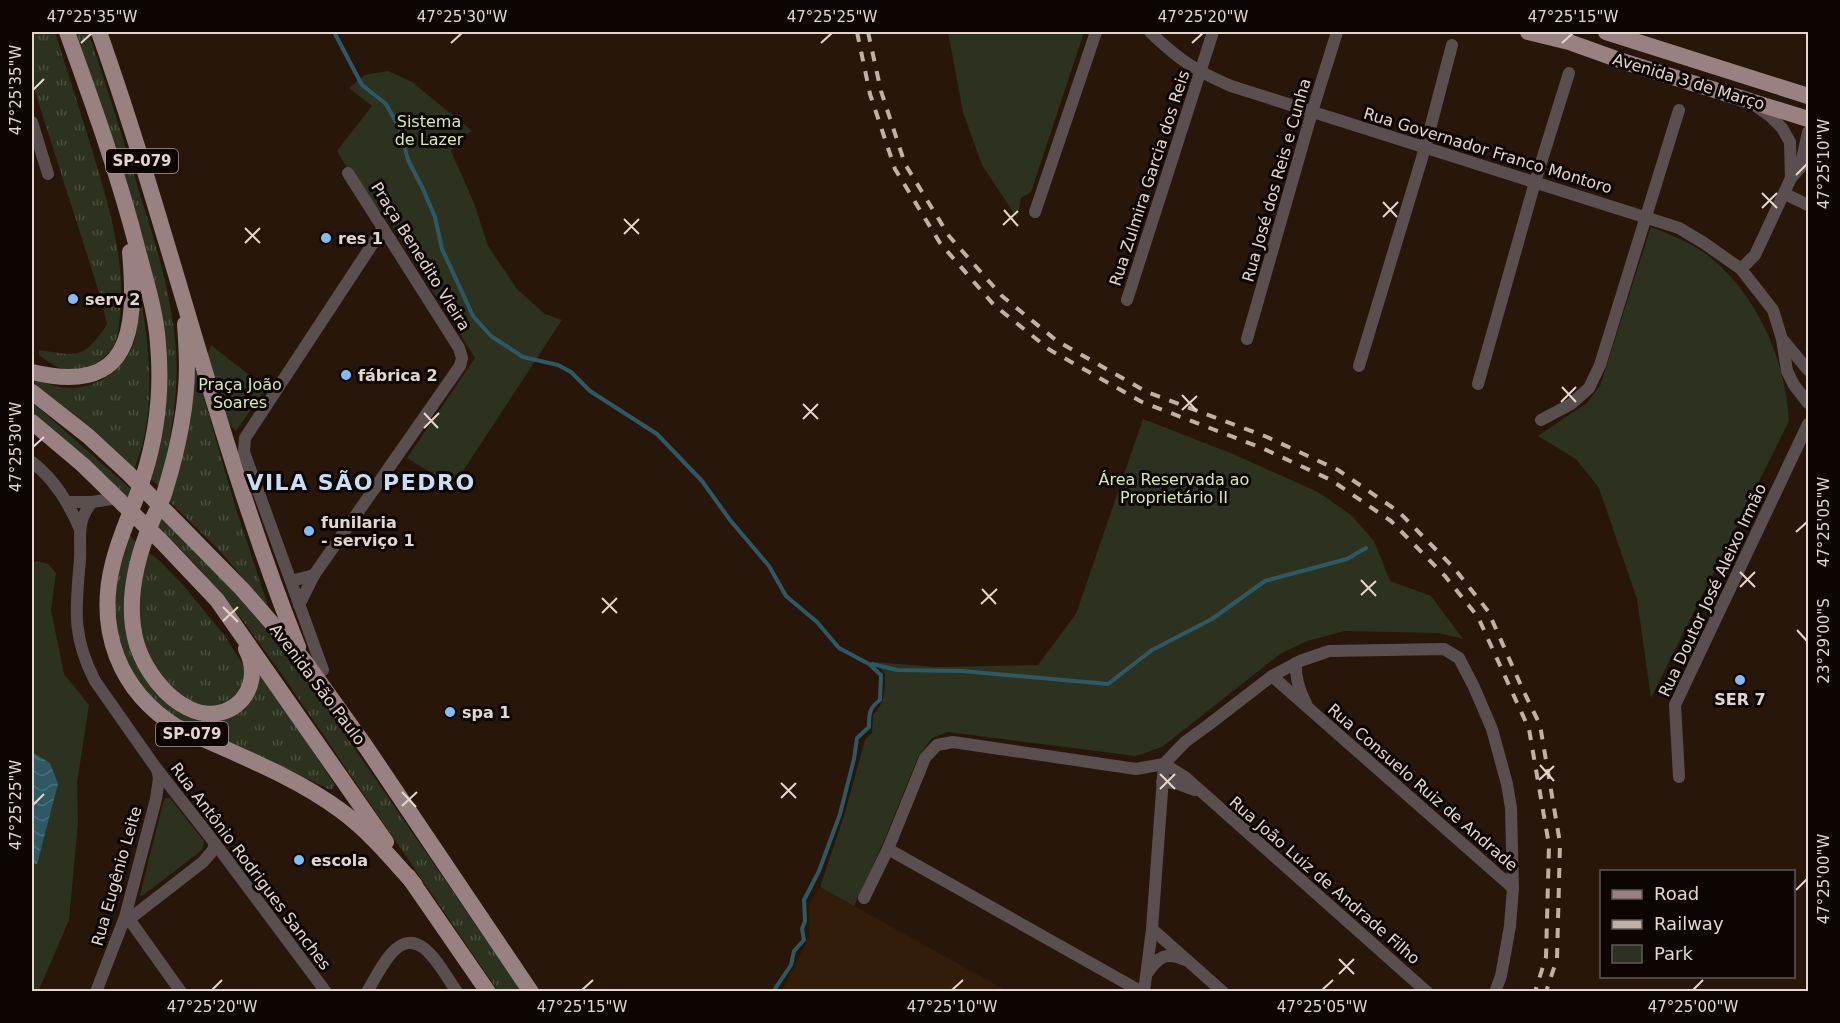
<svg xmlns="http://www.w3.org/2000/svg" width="1840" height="1023" viewBox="0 0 1840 1023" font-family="'DejaVu Sans',sans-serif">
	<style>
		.built { fill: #341c0b }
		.grass { fill: url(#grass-tufts) }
		.park { fill: #2c321f }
		.water { fill: url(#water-waves) }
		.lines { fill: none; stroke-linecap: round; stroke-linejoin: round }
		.stream { stroke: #2f5865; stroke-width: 4 }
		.minor { stroke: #5b4e4e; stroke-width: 12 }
		.major { stroke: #9a8181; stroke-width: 16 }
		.rail { stroke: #c0b1a8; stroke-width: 4; stroke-dasharray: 10 10; stroke-linecap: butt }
		.ticks { fill: none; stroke: #e4d6ce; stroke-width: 2 }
		.poi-dot { fill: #83bcfb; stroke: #0c0502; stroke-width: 2 }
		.labels { text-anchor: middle; stroke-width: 6; stroke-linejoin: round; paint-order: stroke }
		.shield { fill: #0c0502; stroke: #a39791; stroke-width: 1.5 }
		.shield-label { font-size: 15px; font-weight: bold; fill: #e4d6ce }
		.street-label { font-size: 16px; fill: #e4d6ce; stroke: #0c0502 }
		.park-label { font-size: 16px; fill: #d8e9ae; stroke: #0c0502 }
		.poi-label { font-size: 16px; font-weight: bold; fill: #e4d6ce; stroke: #0c0502; text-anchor: start }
		.district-label { font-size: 22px; font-weight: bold; letter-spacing: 1.5px; fill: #c9def6; stroke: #0c0502 }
		.neatline { fill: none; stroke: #e4d6ce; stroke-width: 2 }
		.ticks-label { font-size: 15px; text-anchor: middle; fill: #e4d6ce }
	</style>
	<defs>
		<pattern id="grass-tufts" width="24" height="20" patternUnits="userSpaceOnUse" patternTransform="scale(1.5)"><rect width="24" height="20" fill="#2c321f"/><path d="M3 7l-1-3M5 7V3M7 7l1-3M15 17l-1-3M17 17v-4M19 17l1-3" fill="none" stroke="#4a4f3e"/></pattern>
		<pattern id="water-waves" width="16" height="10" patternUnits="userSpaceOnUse" patternTransform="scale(1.5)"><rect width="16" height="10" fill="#2f5865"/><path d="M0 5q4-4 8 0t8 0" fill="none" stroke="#4d6f7a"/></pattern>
	</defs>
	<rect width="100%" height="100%" fill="#29160a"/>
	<polygon class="built" points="820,887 1007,991 782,991 809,937 810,903"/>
	<g class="grass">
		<path d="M32 32H55C67 71 80 110 92 150 108 204 126 259 120 316 119 324 118 335 115 343 111 352 104 357 97 363 74 379 58 369 39 355V350C77 356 85 359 107 324L99 292 32 82Z"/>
		<path d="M76 32H88C106 83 122 136 138 188 155 242 173 297 176 353 179 399 169 444 160 488L150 478 166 388 92 80Z"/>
		<path d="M136 272C148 334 160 410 134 469L32 385V379C45 383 58 388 72 388 99 387 123 370 133 345 141 326 137 293 136 272Z"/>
		<polygon points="190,350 236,509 269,609 220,551 167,499"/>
		<polygon points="32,402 133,491 130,502 32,414"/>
		<polygon points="162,518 237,593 324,704 521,991 498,991 283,676 241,618 197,566 157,526"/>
		<polygon points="127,533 137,543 125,615 178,708 195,719 210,721 262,675 335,785 332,789 328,789 273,762 188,725 166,712 132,675 116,632 114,587"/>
		<polygon points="149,553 160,561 183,585 225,636 243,665 245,675 241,689 226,704 198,707 175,692 151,663 136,614 140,584"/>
	</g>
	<g class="park">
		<polygon points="948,32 1084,32 1031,192 1021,198 1017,218 982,165 963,112"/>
		<polygon points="388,71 412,82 472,131 456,139 451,151 474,203 488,246 517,289 545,314 562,320 453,486 407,458 475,358 393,228 347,168 337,151 372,106 349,88 365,75"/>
		<path d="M1651 227C1669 234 1689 242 1705 253 1756 292 1785 357 1789 421L1651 698 1637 599 1599 488 1576 459 1538 436 1587 403 1600 386Z"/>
		<polygon points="211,345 266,388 236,431 230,425 207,356"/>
		<path d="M1143 419 1233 454 1318 492 1351 515 1374 541 1390 581 1431 596 1463 639 1439 633 1345 631 1307 641 1280 654 1162 747 1136 756 948 732 932 738 918 757 883 843 854 906 820 887 844 816 865 740 872 733 873 715C885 703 885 690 885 674L875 662 936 667 1038 665 1076 614Z"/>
		<polygon points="38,561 48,564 56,573 51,610 64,674 89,705 77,783 78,822 69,920 38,992 32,991 32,562"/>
		<polygon points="166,798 170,798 204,841 202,850 142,896 140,895 163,803"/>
	</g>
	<polygon class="water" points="32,752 50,763 58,784 37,864 32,864"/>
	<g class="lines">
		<g class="stream">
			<path d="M334 32 362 85 386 104 400 129 408 160 423 189 435 217 442 249 473 316 491 336 523 357 558 365 571 372 590 391 657 434 702 481 730 520 769 566 786 596 817 622 839 648 869 664 881 675 880 700C869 708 869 714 869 727L857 738 854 759 840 814 819 871 804 900 805 921 802 929 804 940 794 951 791 965 773 992"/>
			<polyline points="872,664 897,670 962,671 1108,684 1152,650 1212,619 1265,581 1347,559 1366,548"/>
		</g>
		<g class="minor">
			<path d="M1150 32C1178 59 1194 70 1231 86L1679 228 1704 243 1741 269 1773 310 1782 339 1787 371 1794 385 1808 403"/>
			<polyline points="32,122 48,174"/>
			<polyline points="1791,178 1800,168 1808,132"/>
			<polyline points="1785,194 1808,205"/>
			<polyline points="1035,212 1096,32"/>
			<polyline points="1741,269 1755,255 1791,178 1790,142 1782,128 1770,116 1756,106"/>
			<polyline points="1127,300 1213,32"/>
			<polyline points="1247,339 1312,112 1337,32"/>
			<polyline points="1783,340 1808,370"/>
			<polyline points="1359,366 1425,148 1452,45"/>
			<polyline points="1478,384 1535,182 1569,73"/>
			<polyline points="1541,420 1571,404 1589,388 1600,365 1679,110"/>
			<path d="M32 462C55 480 68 502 80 529"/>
			<polyline points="68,502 92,502 118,498"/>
			<path d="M92 502C76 522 81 535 80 559 76 607 71 635 95 681L156 768 214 842 326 992"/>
			<polyline points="314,575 460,366 462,358 459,348 348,173"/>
			<polyline points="291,581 314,575 299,605"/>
			<path d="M1296 663C1295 678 1299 690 1306 703"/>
			<polyline points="323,670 244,452 245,438 383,228"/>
			<polyline points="1272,676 1513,888"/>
			<polyline points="1679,777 1675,705 1808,424"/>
			<polyline points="1162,782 1176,783 1195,790"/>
			<polyline points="888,849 1142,992"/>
			<polyline points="864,898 888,849 925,758 937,745 953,742 1136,769 1164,764 1185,742 1207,726 1272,676 1300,661 1329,651 1444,649 1459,658 1474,687 1492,729 1507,784 1511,808 1513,888 1510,926 1501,976 1495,992"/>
			<polyline points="125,917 129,919 181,992"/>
			<polyline points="123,924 203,862 214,849 214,842"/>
			<polyline points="1152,929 1223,992"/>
			<path d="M1148 972C1159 956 1166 952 1185 960"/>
			<polyline points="96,992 125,917 156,799 159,778 157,769"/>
			<path d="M367 992C374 980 381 966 390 955 419 920 441 970 457 992"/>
			<polyline points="1144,992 1152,929 1164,764 1185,777 1427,992"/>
		</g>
		<g class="major">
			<path d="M67 32C93 104 119 176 138 251 146 282 156 312 158 344 162 388 157 435 143 478 134 507 120 534 113 563 96 630 119 691 177 727 232 753 291 774 340 810 369 831 392 859 415 885"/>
			<path d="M99 32C171 235 218 446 298 647"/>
			<polyline points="1528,32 1569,42 1625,62 1808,119"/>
			<polyline points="1606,32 1808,96"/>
			<path d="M185 324C186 338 187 352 187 366 187 407 177 452 165 491 162 502 156 511 152 521 136 559 125 605 137 645 145 670 165 697 188 708 229 729 267 689 246 649"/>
			<path d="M32 372C131 396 137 331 130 252"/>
			<polyline points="32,392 88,436 129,474 242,589 303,659 366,747 531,992"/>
			<polyline points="32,422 83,465 162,542 217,600 386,842"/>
			<polyline points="408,876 488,992"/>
		</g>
		<g class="rail">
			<polyline points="857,32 870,94 895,169 940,243 994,305 1050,350 1142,402 1262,448 1331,480 1391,521 1445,576 1478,617 1529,729 1549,845 1546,957 1535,992"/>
			<polyline points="868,32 881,91 905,164 949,236 1002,296 1057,341 1147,392 1267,437 1338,470 1399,512 1454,568 1488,611 1523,690 1540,725 1560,843 1557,959 1546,992"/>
		</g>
	</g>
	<path class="ticks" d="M81 43 92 33M451 43 462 33M821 43 832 33M1192 43 1203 33M1562 43 1573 33M33 90 44 79M1796 175 1807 164M1762 193 1777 208M1383 202 1397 217M1762 208 1777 193M1004 210 1018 226M1383 217 1398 202M624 219 639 234M1003 225 1018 211M245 228 260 243M624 234 639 219M245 243 260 228M1562 387 1576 402M1182 395 1197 411M1561 402 1576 387M803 404 818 419M1182 410 1197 396M424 413 438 428M803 419 818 404M424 428 439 413M33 447 44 437M1796 532 1807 522M1740 572 1755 587M1361 580 1376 596M1740 587 1755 572M982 589 996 604M1361 595 1376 581M602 598 617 613M981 604 997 589M223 607 238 622M602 613 617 598M223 621 238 607M1797 630 1807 641M1540 765 1554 781M1160 774 1175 789M1539 780 1554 766M781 783 796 798M1160 789 1175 774M402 792 416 807M781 798 796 783M33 805 44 794M402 806 417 792M1796 890 1807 879M1339 959 1354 974M1339 974 1354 959M212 990 222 980M582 990 593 980M952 990 963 980M1322 990 1333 980M1693 990 1703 980"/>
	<g class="poi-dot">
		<circle cx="326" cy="238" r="6"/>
		<circle cx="73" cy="299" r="6"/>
		<circle cx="346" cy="375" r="6"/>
		<circle cx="309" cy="531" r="6"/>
		<circle cx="1740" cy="680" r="6"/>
		<circle cx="450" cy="712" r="6"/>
		<circle cx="299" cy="860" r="6"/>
	</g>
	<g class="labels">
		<g class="shield">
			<rect x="106" y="149" width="72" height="24" rx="4.5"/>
			<rect x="156" y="722" width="72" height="24" rx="4.5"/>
		</g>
		<g class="shield-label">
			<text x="142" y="166">SP-079</text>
			<text x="192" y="739">SP-079</text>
		</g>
		<g class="street-label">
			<text transform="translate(1689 81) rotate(17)" y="6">Avenida 3 de Março</text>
			<text transform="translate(1488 150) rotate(17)" y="6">Rua Governador Franco Montoro</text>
			<text transform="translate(1149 178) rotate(-72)" y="6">Rua Zulmira Garcia dos Reis</text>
			<text transform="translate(1276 180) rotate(-74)" y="6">Rua José dos Reis e Cunha</text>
			<text transform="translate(421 256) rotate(58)" y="6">Praça Benedito Vieira</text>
			<text transform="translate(1712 590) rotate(-65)" y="6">Rua Doutor José Aleixo Irmão</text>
			<text transform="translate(318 684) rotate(53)" y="6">Avenida São Paulo</text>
			<text transform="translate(1423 787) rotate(41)" y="6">Rua Consuelo Ruiz de Andrade</text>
			<text transform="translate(251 866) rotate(53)" y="6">Rua Antônio Rodrigues Sanches</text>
			<text transform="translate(116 876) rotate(-74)" y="6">Rua Eugênio Leite</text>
			<text transform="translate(1325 880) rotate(41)" y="6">Rua João Luiz de Andrade Filho</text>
		</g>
		<g class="park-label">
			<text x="429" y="127">Sistema<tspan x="429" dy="18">de Lazer</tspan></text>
			<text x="240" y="390">Praça João<tspan x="240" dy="18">Soares</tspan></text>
			<text x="1174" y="485">Área Reservada ao<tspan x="1174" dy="18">Proprietário II</tspan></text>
		</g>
		<g class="poi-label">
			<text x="338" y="244">res 1</text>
			<text x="85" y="305">serv 2</text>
			<text x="358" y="381">fábrica 2</text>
			<text x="321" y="528">funilaria<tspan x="321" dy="18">- serviço 1</tspan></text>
			<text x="1740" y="705" text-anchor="middle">SER 7</text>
			<text x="462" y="718">spa 1</text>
			<text x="311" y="866">escola</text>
		</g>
		<g class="district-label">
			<text x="361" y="490">VILA SÃO PEDRO</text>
		</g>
	</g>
	<rect width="1840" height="1023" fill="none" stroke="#0c0502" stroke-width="66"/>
	<rect x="1600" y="870" width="195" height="108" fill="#0c0502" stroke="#625954" stroke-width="1.5"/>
	<rect x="1612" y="890" width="30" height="9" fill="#9a8181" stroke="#625954" stroke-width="1.5"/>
	<text x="1654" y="900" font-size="18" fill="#e4d6ce">Road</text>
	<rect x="1612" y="920" width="30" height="9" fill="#c0b1a8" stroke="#625954" stroke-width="1.5"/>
	<text x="1654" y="930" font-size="18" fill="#e4d6ce">Railway</text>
	<rect x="1612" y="945" width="30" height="18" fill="#2c321f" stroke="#625954" stroke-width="1.5"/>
	<text x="1654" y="960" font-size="18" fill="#e4d6ce">Park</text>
	<rect x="33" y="33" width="1774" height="957" class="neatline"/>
	<g class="ticks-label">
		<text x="92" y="22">47°25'35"W</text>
		<text x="462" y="22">47°25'30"W</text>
		<text x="832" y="22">47°25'25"W</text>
		<text x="1203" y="22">47°25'20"W</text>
		<text x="1573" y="22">47°25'15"W</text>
		<text transform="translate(16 90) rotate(-90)" y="5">47°25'35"W</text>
		<text transform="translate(1824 164) rotate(-90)" y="5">47°25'10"W</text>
		<text transform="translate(16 447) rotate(-90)" y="5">47°25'30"W</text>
		<text transform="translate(1824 522) rotate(-90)" y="5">47°25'05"W</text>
		<text transform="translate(1824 641) rotate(-90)" y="5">23°29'00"S</text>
		<text transform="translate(16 805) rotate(-90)" y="5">47°25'25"W</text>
		<text transform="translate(1824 879) rotate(-90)" y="5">47°25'00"W</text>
		<text x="212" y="1012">47°25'20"W</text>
		<text x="582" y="1012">47°25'15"W</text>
		<text x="952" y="1012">47°25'10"W</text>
		<text x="1322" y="1012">47°25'05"W</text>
		<text x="1693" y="1012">47°25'00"W</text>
	</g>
</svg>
